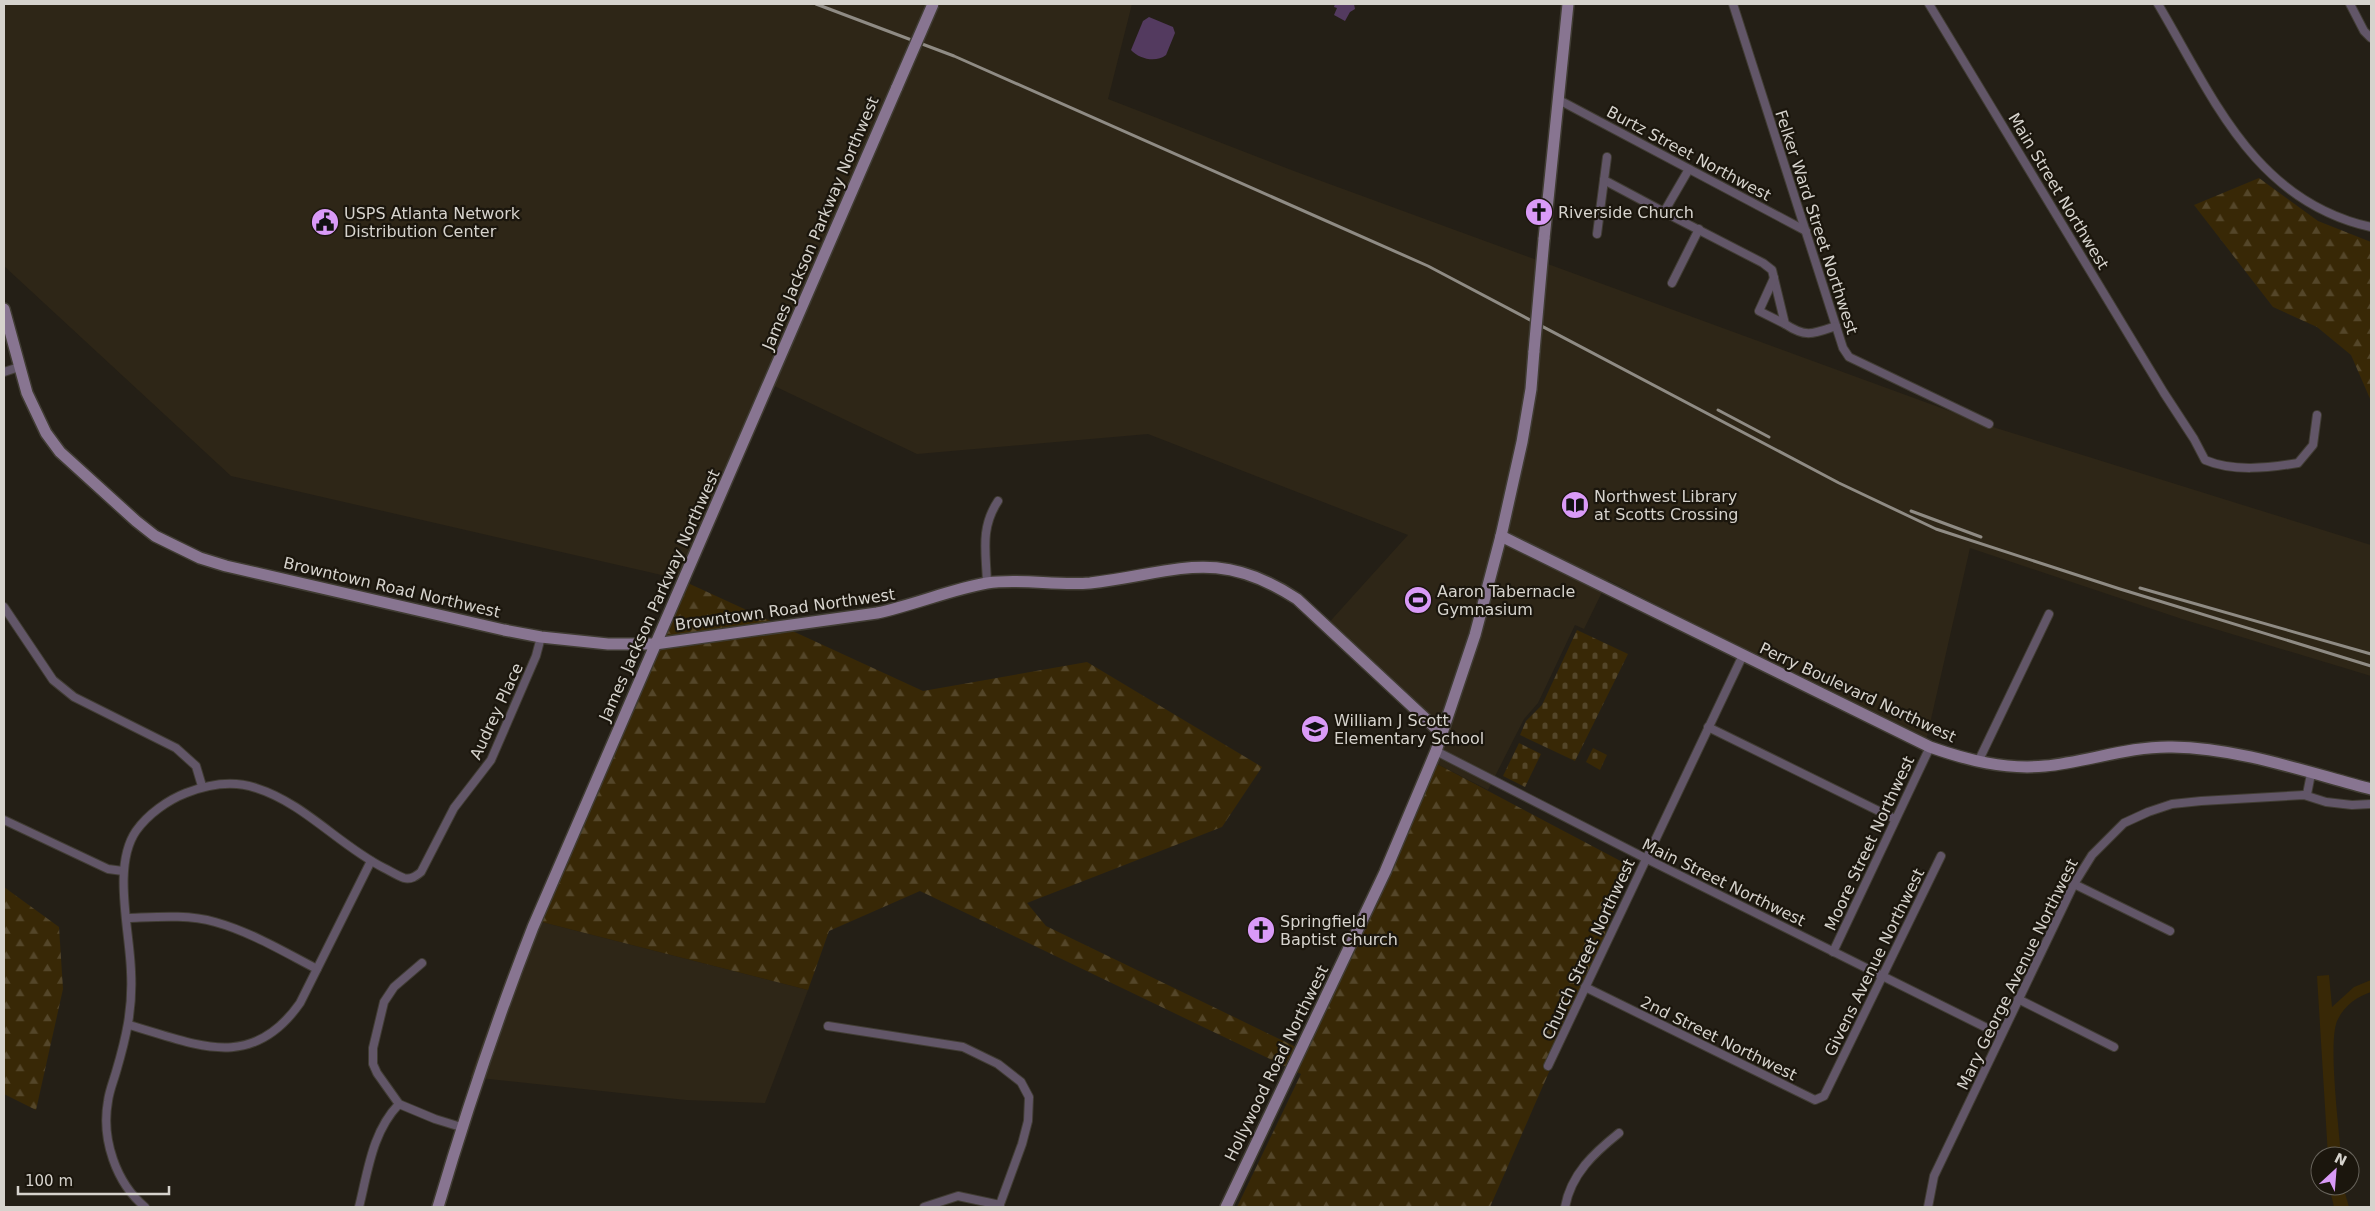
<svg xmlns="http://www.w3.org/2000/svg" width="2375" height="1211" viewBox="0 0 2375 1211" font-family="'DejaVu Sans',sans-serif">
	<style>
		.built { fill: #2e2617 }
		.forest { fill: url(#forest-firs) }
		.cemetery { fill: url(#cemetery-stones) }
		.garden { fill: #382806 }
		.water { fill: #533a5f }
		.lines { fill: none; stroke-linecap: round; stroke-linejoin: round }
		.street-casing { stroke: #403c33; stroke-width: 10 }
		.secondary-casing { stroke: #403c33; stroke-width: 14 }
		.street { stroke: #625668; stroke-width: 8 }
		.secondary { stroke: #887591; stroke-width: 11 }
		.rail { stroke: #8f8b84; stroke-width: 3 }
		.secondary-bridge-casing { stroke: #403c33; stroke-width: 14; stroke-linecap: butt }
		.secondary-bridge { stroke: #887591; stroke-width: 11 }
		.labels { text-anchor: middle; stroke-width: 4.5; stroke-linejoin: round; paint-order: stroke }
		.street-label { font-size: 16px; fill: #d6d3cd; stroke: #1b160d }
		.poi-label { font-size: 16px; fill: #d6d3cd; stroke: #1b160d; text-anchor: start }
	</style>
	<defs>
		<pattern id="forest-firs" width="22" height="20" patternUnits="userSpaceOnUse" patternTransform="scale(1.25)"><rect width="22" height="20" fill="#382806"/><path d="M5 1l3.5 6h-7zM16 11l3.5 6h-7z" fill="#544629"/></pattern>
		<pattern id="cemetery-stones" width="16" height="16" patternUnits="userSpaceOnUse" patternTransform="scale(1.25)"><rect width="16" height="16" fill="#382806"/><path d="M2 7V4a2 2 0 0 1 4 0v3zM10 15v-3a2 2 0 0 1 4 0v3z" fill="#544629"/></pattern>
	</defs>
	<rect width="100%" height="100%" fill="#241f16"/>
	<g class="built">
		<polygon points="4,4 1132,4 1108,99 1294,171 1996,428 2371,545 2371,676 2182,619 1970,548 1926,741 1608,580 1584,629 1575,625 1538,703 1524,719 1488,790 1426,758 1436,737 1382,679 1325,627 1408,535 1148,434 917,454 768,383 679,579 231,476 4,266"/>
		<polygon points="534,920 808,990 765,1103 686,1100 470,1077 509,970"/>
	</g>
	<g class="forest">
		<polygon points="2259,178 2318,221 2371,242 2371,401 2351,355 2317,327 2273,307 2194,205"/>
		<polygon points="679,579 923,691 1087,662 1262,767 1222,827 1027,903 1046,926 1296,1047 1333,978 1426,758 1630,866 1584,992 1490,1207 1237,1207 1301,1074 920,891 829,931 808,990 534,920"/>
		<polygon points="4,887 59,927 63,989 36,1110 4,1094"/>
	</g>
	<g class="cemetery">
		<polygon points="1577,630 1628,654 1575,761 1520,735 1526,721 1542,705"/>
		<polygon points="1519,743 1541,754 1525,787 1503,776"/>
		<polygon points="1593,748 1607,755 1600,770 1586,762"/>
	</g>
	<g class="garden">
		<path d="M2329 975 2332 1007 2354 987 2371 980V992C2356 997 2344 1006 2337 1021 2328 1044 2339 1127 2341 1156H2328L2317 976Z"/>
		<polygon points="2329,1186 2343,1186 2349,1207 2334,1207"/>
	</g>
	<g class="water">
		<polygon points="1335,4 1354,4 1355,9 1350,12 1345,21 1334,15 1337,8 1334,7"/>
		<path d="M1149 17 1173 27 1175 33 1166 55C1156 63 1139 59 1131 50L1143 21Z"/>
	</g>
	<g class="lines">
		<defs>
			<g id="street">
				<polyline points="1733,4 1843,348 1849,357 1989,424"/>
				<path d="M1929 4 2164 393 2194 439 2205 460C2233 472 2268 468 2298 463L2313 445 2317 415"/>
				<path d="M2158 4C2213 97 2254 201 2371 227"/>
				<polyline points="2350,4 2364,31 2371,38"/>
				<polyline points="1559,100 1806,231"/>
				<polyline points="1607,157 1604,180 1664,212 1689,169"/>
				<path d="M1664 212 1763 263 1772 270 1785 324C1806 338 1813 334 1836 326"/>
				<polyline points="1597,234 1604,180"/>
				<polyline points="1774,278 1759,311 1785,324"/>
				<polyline points="1672,283 1699,229"/>
				<polyline points="4,372 19,367"/>
				<path d="M987 583C986 552 980 528 998 501"/>
				<polyline points="4,607 53,680 74,697 176,748 196,766 202,786"/>
				<polyline points="1708,727 1895,819"/>
				<polyline points="1436,751 1645,858 2001,1035"/>
				<polyline points="1978,762 2049,614"/>
				<polyline points="2304,795 2307,794 2311,774"/>
				<polyline points="4,820 108,869 123,871"/>
				<polyline points="2074,884 2170,931"/>
				<path d="M127 918C156 917 187 914 215 922 251 932 284 952 317 969"/>
				<polyline points="1833,952 1930,747"/>
				<polyline points="422,963 394,987 384,1002 373,1048 373,1064 377,1073 399,1104 435,1119 461,1127"/>
				<polyline points="1585,987 1815,1100 1824,1096 1941,856"/>
				<polyline points="2018,999 2114,1047"/>
				<path d="M129 1025C196 1044 251 1073 300 1003L371 861"/>
				<polyline points="828,1026 963,1047 998,1064 1021,1082 1029,1097 1028,1121 1022,1144 999,1207"/>
				<polyline points="1548,1066 1743,655"/>
				<path d="M145 1207C116 1183 101 1139 108 1101 109 1092 113 1082 116 1072 126 1038 133 1009 131 972 130 931 112 866 136 831 148 814 168 800 186 793 209 784 233 780 256 788 304 803 340 846 384 868 390 871 398 876 404 878 411 880 416 876 421 872L454 808 491 760 536 656 541 637"/>
				<path d="M359 1207C368 1171 372 1132 399 1104"/>
				<polyline points="924,1207 958,1196 1000,1205"/>
				<path d="M1565 1207C1571 1174 1594 1153 1619 1133"/>
				<polyline points="1928,1207 1934,1176 2074,884 2092,855 2124,823 2148,812 2172,804 2201,801 2304,795 2326,802 2352,805 2371,804"/>
			</g>
			<g id="secondary">
				<polyline points="1544,239 1568,4"/>
				<path d="M4 309 27 393 46 433 60 452 136 521 155 536 200 558 226 566 504 630 541 637 608 644H655L877 613C914 605 952 589 987 583 1021 578 1056 586 1090 583 1176 573 1216 546 1297 599L1442 734"/>
				<path d="M1501 536 1930 747C1967 760 2005 770 2045 766 2087 762 2129 746 2172 747 2239 748 2306 772 2371 789"/>
				<path d="M438 1207C466 1112 497 1019 533 927L897 87"/>
				<polyline points="1226,1207 1385,872 1436,751 1475,635 1501,536 1522,442 1531,389 1534,351"/>
			</g>
		</defs>
		<use href="#street" class="street-casing"/>
		<use href="#secondary" class="secondary-casing"/>
		<use href="#street" class="street"/>
		<use href="#secondary" class="secondary"/>
		<g class="rail">
			<polyline points="816,4 954,56 1428,266 1839,483 1936,529 2120,589 2371,666"/>
			<polyline points="1718,410 1769,437"/>
			<polyline points="1911,511 1981,537"/>
			<polyline points="2140,588 2371,654"/>
		</g>
		<defs>
			<g id="secondary-bridge">
				<polyline points="897,87 933,4"/>
				<polyline points="1534,351 1544,239"/>
			</g>
		</defs>
		<use href="#secondary-bridge" class="secondary-bridge-casing"/>
		<use href="#secondary-bridge" class="secondary-bridge"/>
	</g>
	<defs>
		<symbol id="church-disc" viewBox="-11 -11 22 22"><circle r="9.5" fill="#d99af7" stroke="#1b160d"/><path d="M-1.2-6h2.4v3.5h3.3v2.4h-3.3V6h-2.4V-.1h-3.3v-2.4h3.3Z" fill="#111"/></symbol>
		<symbol id="civic-disc" viewBox="-11 -11 22 22"><circle r="9.5" fill="#d99af7" stroke="#1b160d"/><path d="M-.6-6.5H3V-4.5H.6V-3L4-1V1h2V6H-6V1h2V-1L-.6-3ZM-1.2 2.5V6h2.4V2.5Z" fill="#111"/></symbol>
		<symbol id="library-disc" viewBox="-11 -11 22 22"><circle r="9.5" fill="#d99af7" stroke="#1b160d"/><path d="M-6-4Q-3-5.5-.7-3.5V5Q-3 3-6 4ZM6-4Q3-5.5 .7-3.5V5Q3 3 6 4Z" fill="#111"/></symbol>
		<symbol id="stadium-disc" viewBox="-11 -11 22 22"><circle r="9.5" fill="#d99af7" stroke="#1b160d"/><path d="M0-5a6.5 5 0 1 0 0 10a6.5 5 0 1 0 0-10ZM-3.5-1.8h7v3.6h-7Z" fill="#111"/></symbol>
		<symbol id="school-disc" viewBox="-11 -11 22 22"><circle r="9.5" fill="#d99af7" stroke="#1b160d"/><path d="M0-5L7-2L0 1L-7-2ZM-4 1L0 2.5L4 1V4Q0 6-4 4Z" fill="#111"/></symbol>
	</defs>
	<g fill-rule="evenodd">
		<use href="#church-disc" x="1523" y="196" width="32" height="32"/>
		<use href="#civic-disc" x="309" y="206" width="32" height="32"/>
		<use href="#library-disc" x="1559" y="489" width="32" height="32"/>
		<use href="#stadium-disc" x="1402" y="584" width="32" height="32"/>
		<use href="#school-disc" x="1299" y="713" width="32" height="32"/>
		<use href="#church-disc" x="1245" y="914" width="32" height="32"/>
	</g>
	<g class="labels">
		<g class="street-label">
			<text transform="translate(1689 153) rotate(28)" y="6">Burtz Street Northwest</text>
			<text transform="translate(2059 191) rotate(59)" y="6">Main Street Northwest</text>
			<text transform="translate(1817 222) rotate(72)" y="6">Felker Ward Street Northwest</text>
			<text transform="translate(820 223) rotate(-67)" y="6">James Jackson Parkway Northwest</text>
			<text transform="translate(392 587) rotate(13)" y="6">Browntown Road Northwest</text>
			<text transform="translate(659 595) rotate(-66)" y="6">James Jackson Parkway Northwest</text>
			<text transform="translate(785 609) rotate(-8)" y="6">Browntown Road Northwest</text>
			<text transform="translate(1858 692) rotate(25)" y="6">Perry Boulevard Northwest</text>
			<text transform="translate(496 711) rotate(-65)" y="6">Audrey Place</text>
			<text transform="translate(1869 843) rotate(-65)" y="6">Moore Street Northwest</text>
			<text transform="translate(1724 882) rotate(26)" y="6">Main Street Northwest</text>
			<text transform="translate(1588 949) rotate(-65)" y="6">Church Street Northwest</text>
			<text transform="translate(1874 962) rotate(-64)" y="6">Givens Avenue Northwest</text>
			<text transform="translate(2017 974) rotate(-64)" y="6">Mary George Avenue Northwest</text>
			<text transform="translate(1719 1038) rotate(26)" y="6">2nd Street Northwest</text>
			<text transform="translate(1276 1063) rotate(-64)" y="6">Hollywood Road Northwest</text>
		</g>
		<g class="poi-label">
			<text x="1558" y="218">Riverside Church</text>
			<text x="344" y="219">USPS Atlanta Network<tspan x="344" dy="18">Distribution Center</tspan></text>
			<text x="1594" y="502">Northwest Library<tspan x="1594" dy="18">at Scotts Crossing</tspan></text>
			<text x="1437" y="597">Aaron Tabernacle<tspan x="1437" dy="18">Gymnasium</tspan></text>
			<text x="1334" y="726">William J Scott<tspan x="1334" dy="18">Elementary School</tspan></text>
			<text x="1280" y="927">Springfield<tspan x="1280" dy="18">Baptist Church</tspan></text>
		</g>
	</g>
	<rect width="2375" height="1211" fill="none" stroke="#d6d3cd" stroke-width="10"/>
	<g transform="translate(2335 1171) rotate(26)"><circle r="24" fill="#1b160d" stroke="#66625a"/>
	<path d="M0-4L9 19L0 12L-9 19Z" fill="#d99af7"/>
	<text y="-8" font-size="14" font-weight="bold" text-anchor="middle" fill="#d6d3cd">N</text>
	</g>
	<path d="M18 1186v8h151v-8" fill="none" stroke="#d6d3cd" stroke-width="2.5"/>
	<text x="25" y="1186" font-size="15" fill="#d6d3cd" stroke="#1b160d" stroke-width="4" paint-order="stroke">100 m</text>
</svg>
